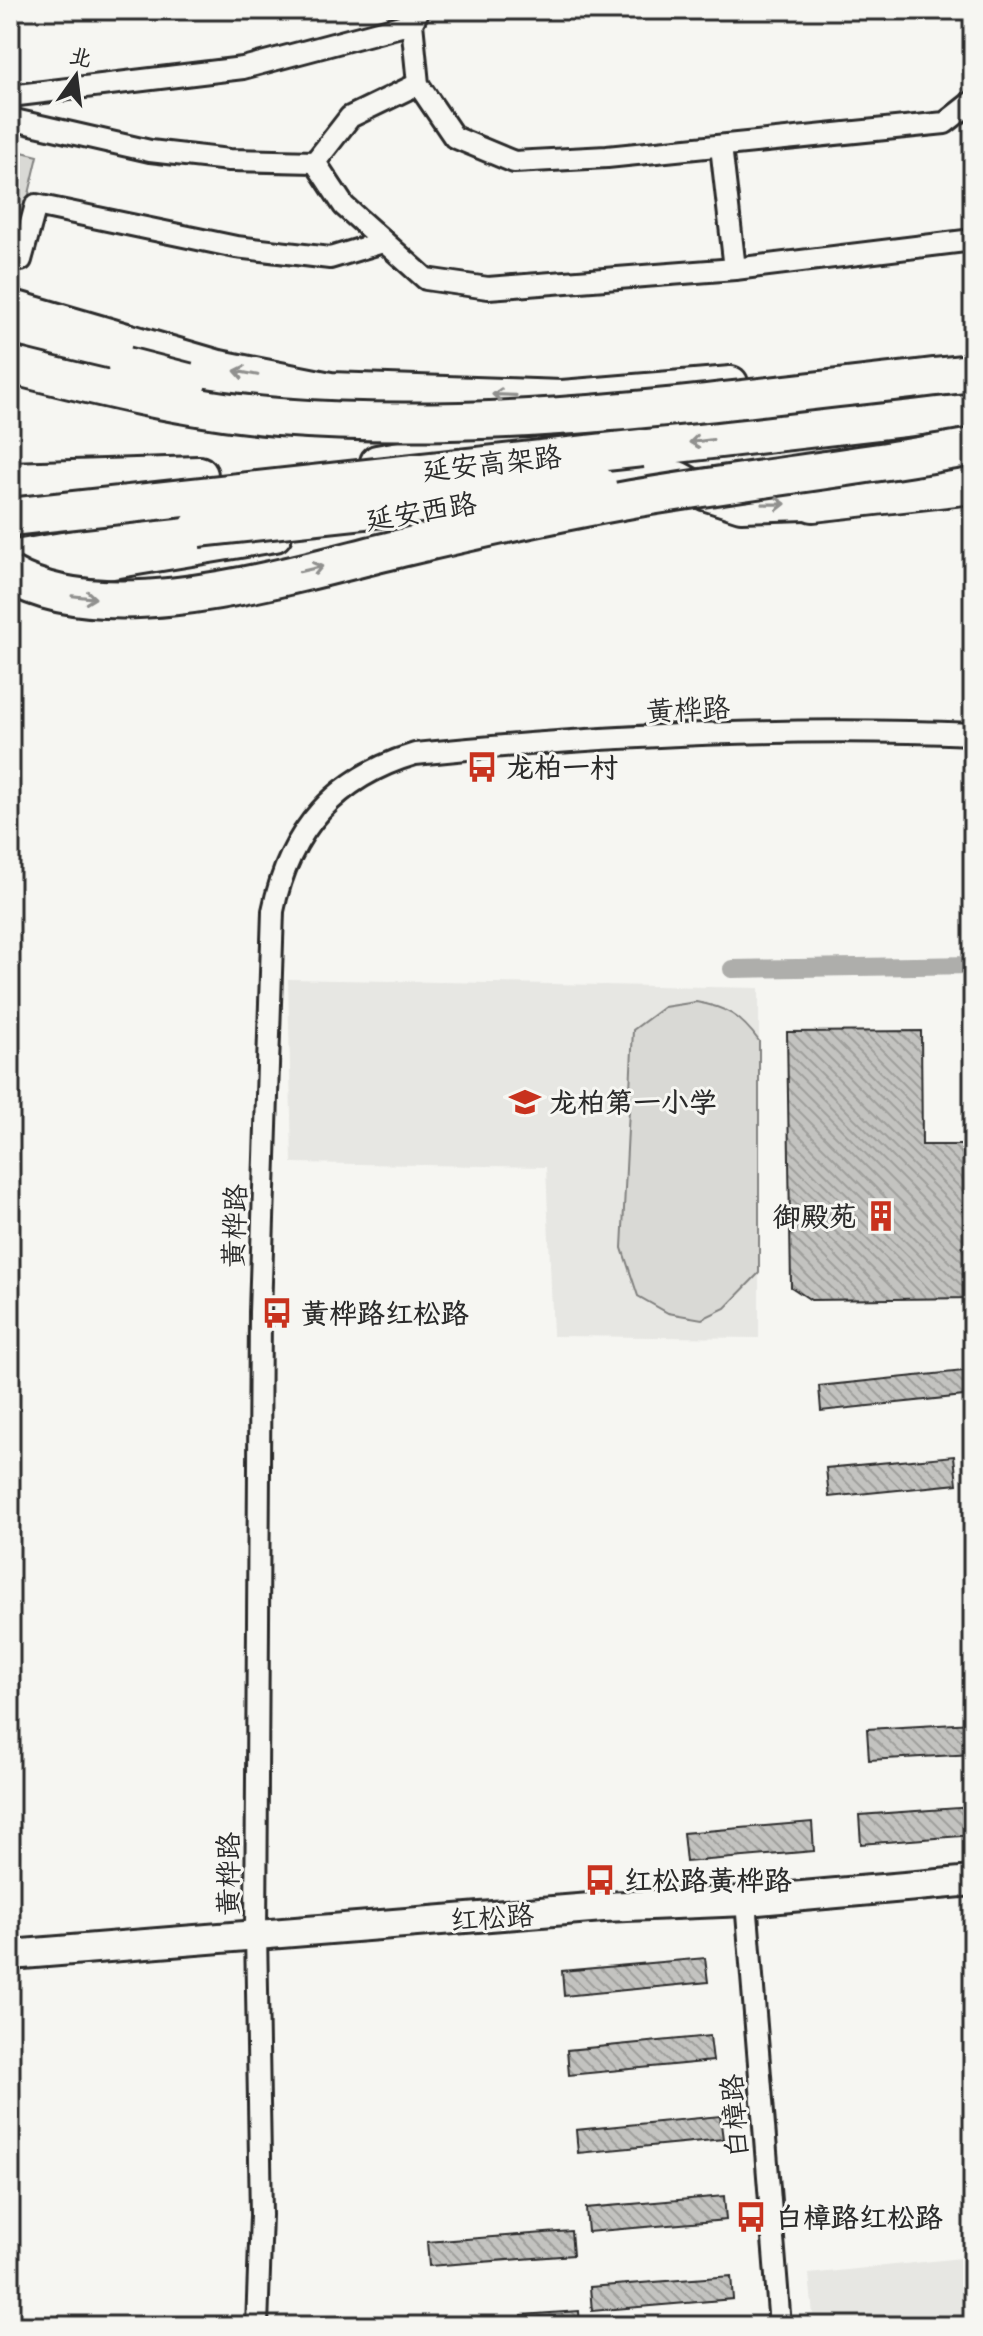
<svg xmlns="http://www.w3.org/2000/svg" width="983" height="2336" viewBox="0 0 983 2336" font-family="'Shantell Sans','LXGW WenKai TC',sans-serif">
	<style>
		.built { fill: #e7e7e3 }
		.park { fill: #d9d9d5; stroke: #828280; stroke-width: 2 }
		.lines { fill: none; stroke-linecap: round; stroke-linejoin: round }
		.canal { stroke: #aeaeab; stroke-width: 18 }
		.building { fill: url(#building-back-hatch); stroke: #2b2b2b; stroke-width: 2 }
		.street-casing { stroke: #2b2b2b; stroke-width: 26 }
		.secondary-casing { stroke: #2b2b2b; stroke-width: 34 }
		.primary-casing { stroke: #2b2b2b; stroke-width: 38 }
		.highway-casing { stroke: #2b2b2b; stroke-width: 42 }
		.street { stroke: #f6f6f2; stroke-width: 20 }
		.secondary { stroke: #f6f6f2; stroke-width: 28 }
		.primary { stroke: #f6f6f2; stroke-width: 32 }
		.highway { stroke: #f6f6f2; stroke-width: 36 }
		.highway-bridge-casing { stroke: #2b2b2b; stroke-width: 42; stroke-linecap: butt }
		.highway-bridge { stroke: #f6f6f2; stroke-width: 36 }
		.oneway { stroke: #90908e }
		.labels { text-anchor: middle; stroke-width: 6; stroke-linejoin: round; paint-order: stroke }
		.street-label { font-size: 28px; fill: #2b2b2b; stroke: #f6f6f2 }
		.poi-label { font-size: 28px; font-weight: bold; fill: #2b2b2b; stroke: #f6f6f2; text-anchor: start }
	</style>
	<defs>
		<pattern id="building-back-hatch" width="6" height="6" patternUnits="userSpaceOnUse" patternTransform="scale(2)"><rect width="6" height="6" fill="#c3c3c0"/><path d="M-1 5l2 2M0 0l6 6M5-1l2 2" fill="none" stroke="#9f9f9c"/></pattern>
	</defs>
	<rect width="100%" height="100%" fill="#f6f6f2"/>
	<filter id="ink" filterUnits="userSpaceOnUse"><feTurbulence type="fractalNoise" baseFrequency=".0125" numOctaves="2"/><feDisplacementMap in="SourceGraphic" scale="16" xChannelSelector="R" yChannelSelector="G"/><feConvolveMatrix kernelMatrix="1 2 1 2 8 2 1 2 1" color-interpolation-filters="sRGB"/></filter>
	<g filter="url(#ink)">
		<g class="built">
			<polygon points="288,979 759,988 759,1338 553,1336 546,1167 292,1163"/>
			<polygon points="961,2258 969,2326 814,2326 809,2274"/>
		</g>
		<g class="park">
			<polygon points="10,149 38,156 16,249 10,247"/>
			<path d="M696 1002C726 1007 741 1016 759 1041V1273L725 1308 702 1319 668 1313 638 1296 622 1248 633 1030 664 1007Z"/>
		</g>
		<g class="lines">
			<polyline class="canal" points="732,969 973,965"/>
		</g>
		<g class="building">
			<polygon points="921,1031 922,1145 973,1145 973,1298 811,1300 791,1287 787,1032"/>
			<polygon points="973,1370 973,1395 821,1411 819,1386"/>
			<polygon points="954,1456 957,1484 829,1497 826,1468"/>
			<polygon points="973,1723 973,1754 869,1760 867,1729"/>
			<polygon points="973,1807 973,1835 861,1844 859,1815"/>
			<polygon points="812,1822 814,1851 686,1862 683,1833"/>
			<polygon points="705,1958 708,1982 564,1996 562,1971"/>
			<polygon points="710,2036 713,2061 569,2075 567,2050"/>
			<polygon points="720,2116 723,2139 578,2153 576,2130"/>
			<polygon points="724,2196 726,2220 588,2232 586,2208"/>
			<polygon points="571,2231 573,2255 429,2266 427,2242"/>
			<polygon points="731,2276 733,2299 592,2311 590,2287"/>
			<polygon points="579,2311 580,2326 522,2326 522,2315"/>
		</g>
		<g class="lines">
			<defs>
				<g id="street">
					<polyline points="419,10 412,23 418,84 454,137 514,162 607,157 945,123 973,101"/>
					<polyline points="418,84 350,117 315,162 344,206 426,279 488,288 735,269 973,240"/>
					<polyline points="10,96 243,68 412,23"/>
					<polyline points="10,119 150,151 229,160 315,162"/>
					<polyline points="721,146 735,269"/>
					<polyline points="10,257 21,260 36,205 236,247 330,258 383,242"/>
					<polyline points="746,1901 780,2326"/>
					<path d="M257 2326 261 2215 256 1933 260 1312 273 911C289 831 336 777 415 754 599 736 788 726 973 734"/>
				</g>
				<polyline id="secondary" points="10,1955 603,1907 746,1901 973,1881"/>
				<g id="primary">
					<polyline points="10,306 219,367 330,389 562,397 731,383"/>
					<polyline points="163,381 291,403"/>
					<polyline points="377,462 564,429"/>
					<polyline points="573,486 621,478 678,478 707,494 741,505 837,502"/>
					<polyline points="10,579 275,535"/>
				</g>
				<g id="highway">
					<polyline points="10,328 126,366"/>
					<polyline points="642,448 973,410"/>
					<polyline points="10,481 199,475"/>
					<polyline points="813,503 973,485"/>
					<polyline points="10,560 198,528"/>
				</g>
			</defs>
			<use href="#street" class="street-casing"/>
			<use href="#secondary" class="secondary-casing"/>
			<use href="#primary" class="primary-casing"/>
			<use href="#highway" class="highway-casing"/>
			<use href="#street" class="street"/>
			<use href="#secondary" class="secondary"/>
			<use href="#primary" class="primary"/>
			<use href="#highway" class="highway"/>
			<defs>
				<g id="highway-bridge">
					<path d="M10 365C97 387 188 410 278 417 510 435 743 397 973 373"/>
					<polyline points="126,366 188,382"/>
					<polyline points="10,517 642,448"/>
					<polyline points="198,528 598,485"/>
					<path d="M10 575C110 633 295 573 401 548 477 530 554 513 632 499 745 480 860 467 973 447"/>
				</g>
			</defs>
			<use href="#highway-bridge" class="highway-bridge-casing"/>
			<use href="#highway-bridge" class="highway-bridge"/>
		</g>
		<defs><path id="oneway-shaft" d="M-6 0H5M1.5-3L5.5 0L1.5 3" fill="none" stroke-width="1.6" stroke-linecap="round" stroke-linejoin="round" transform="scale(2)"/></defs>
		<g class="oneway">
			<use href="#oneway-shaft" transform="translate(246 373) rotate(-169)"/>
			<use href="#oneway-shaft" transform="translate(504 395) rotate(-178)"/>
			<use href="#oneway-shaft" transform="translate(701 441) rotate(173)"/>
			<use href="#oneway-shaft" transform="translate(774 504) rotate(-1)"/>
			<use href="#oneway-shaft" transform="translate(311 569) rotate(-13)"/>
			<use href="#oneway-shaft" transform="translate(84 597) rotate(6)"/>
		</g>
	</g>
	<defs>
		<symbol id="bus-bare" viewBox="-9 -9 18 18"><path d="M-5-6H5V4H4V6H2V4H-2V6H-4V4H-5ZM-3.5-4V0h7V-4ZM-3.5 1.2v1.5H-2V1.2ZM2 1.2v1.5H3.5V1.2Z" fill="#c8321e" stroke="#f6f6f2" stroke-width="2.5" paint-order="stroke"/></symbol>
		<symbol id="school-bare" viewBox="-9 -9 18 18"><path d="M0-5L7-2L0 1L-7-2ZM-4 1L0 2.5L4 1V4Q0 6-4 4Z" fill="#c8321e" stroke="#f6f6f2" stroke-width="2.5" paint-order="stroke"/></symbol>
		<symbol id="building-bare" viewBox="-9 -9 18 18"><path d="M-4-6H4V6H1V3H-1V6H-4ZM-2.5-4.3h1.7v1.8h-1.7ZM.8-4.3h1.7v1.8H.8ZM-2.5-1h1.7V.8h-1.7ZM.8-1h1.7V.8H.8Z" fill="#c8321e" stroke="#f6f6f2" stroke-width="2.5" paint-order="stroke"/></symbol>
	</defs>
	<g fill-rule="evenodd">
		<use href="#bus-bare" x="460" y="745" width="44" height="44"/>
		<use href="#school-bare" x="503" y="1080" width="44" height="44"/>
		<use href="#building-bare" x="859" y="1194" width="44" height="44"/>
		<use href="#bus-bare" x="255" y="1291" width="44" height="44"/>
		<use href="#bus-bare" x="578" y="1858" width="44" height="44"/>
		<use href="#bus-bare" x="729" y="2195" width="44" height="44"/>
	</g>
	<g class="labels">
		<g class="street-label">
			<text transform="translate(492 463) rotate(-6)" y="10">延安高架路</text>
			<text transform="translate(421 511) rotate(-9)" y="10">延安西路</text>
			<text transform="translate(688 709) rotate(-3)" y="10">黄桦路</text>
			<text transform="translate(234 1226) rotate(-88)" y="10">黄桦路</text>
			<text transform="translate(228 1874) rotate(-90)" y="10">黄桦路</text>
			<text transform="translate(492 1917) rotate(-4)" y="10">红松路</text>
			<text transform="translate(734 2116) rotate(-94)" y="10">白樟路</text>
		</g>
		<g class="poi-label">
			<text x="506" y="777">龙柏一村</text>
			<text x="549" y="1112">龙柏第一小学</text>
			<text x="857" y="1226" text-anchor="end">御殿苑</text>
			<text x="301" y="1323">黄桦路红松路</text>
			<text x="624" y="1890">红松路黄桦路</text>
			<text x="775" y="2227">白樟路红松路</text>
		</g>
	</g>
	<rect width="983" height="2336" fill="none" stroke="#f6f6f2" stroke-width="40"/>
	<rect x="20" y="20" width="943" height="2296" fill="none" stroke="#2b2b2b" stroke-width="3" filter="url(#ink)"/>
	<g transform="translate(76 76) rotate(14)" stroke="#f6f6f2" stroke-width="6" paint-order="stroke">
	<path d="M0-6L14 30L0 20L-14 30Z" fill="#2b2b2b"/>
	<text y="-12" font-size="22" font-weight="bold" text-anchor="middle" fill="#2b2b2b">北</text>
	</g>
</svg>
